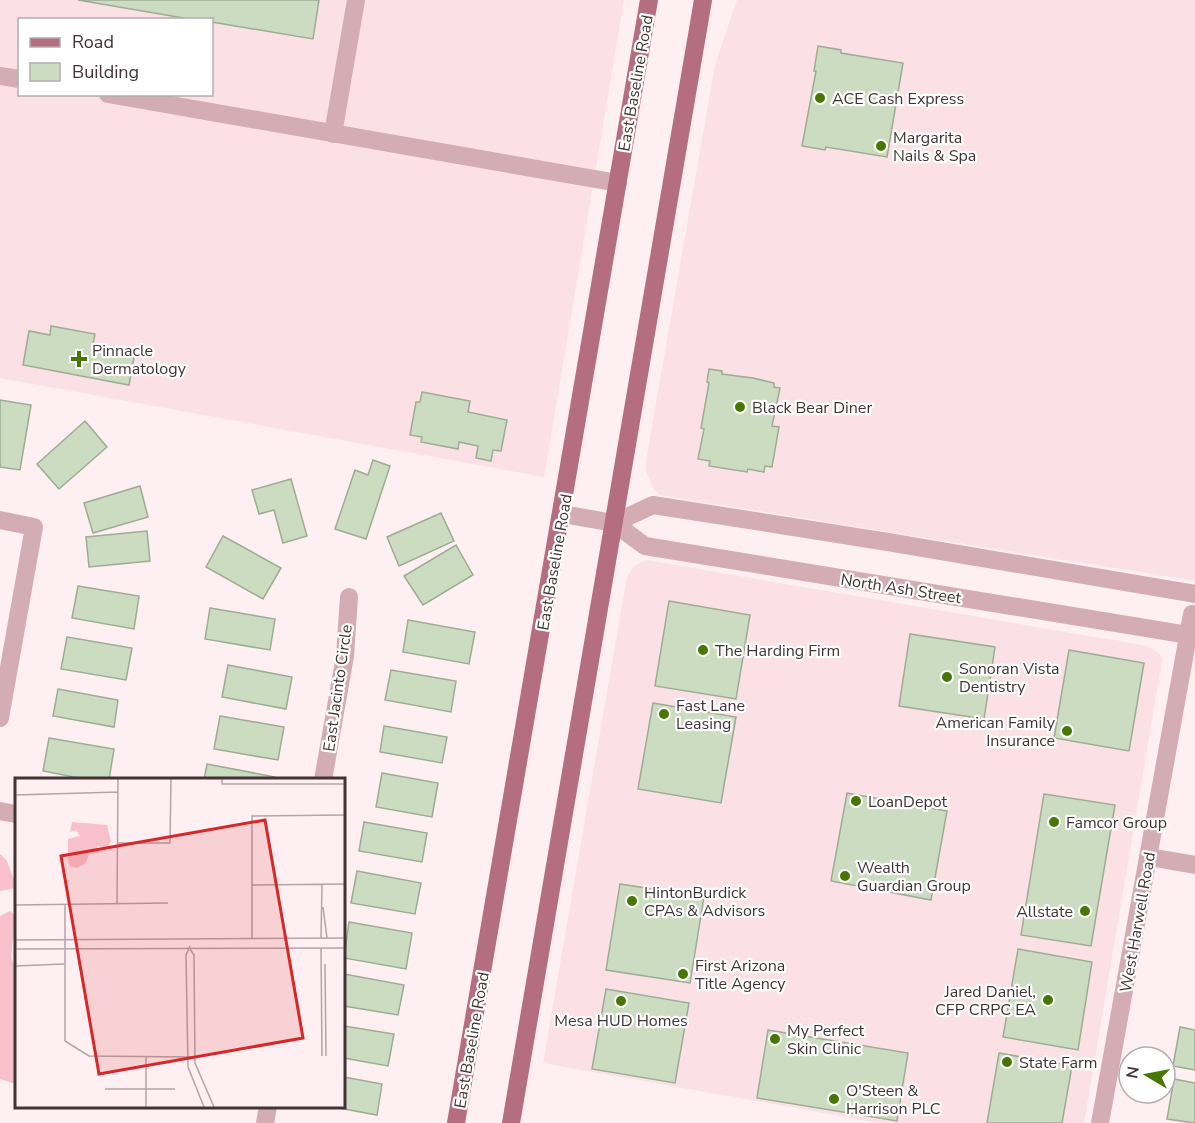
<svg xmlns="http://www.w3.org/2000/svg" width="1195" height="1123" viewBox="0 0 1195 1123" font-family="'Nunito Sans',sans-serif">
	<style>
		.built { fill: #fbe0e5; fill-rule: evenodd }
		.green { fill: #f7c0cb }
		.building { fill: #cbdcc0; stroke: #9dac92; stroke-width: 1.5 }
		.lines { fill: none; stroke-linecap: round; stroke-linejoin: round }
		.minor { stroke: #d4acb4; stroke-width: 18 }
		.major { stroke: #b56e7f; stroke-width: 18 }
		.poi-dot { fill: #467801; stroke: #fff; stroke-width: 2 }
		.labels { text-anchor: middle; stroke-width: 4.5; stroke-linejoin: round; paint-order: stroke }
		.street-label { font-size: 16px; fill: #413336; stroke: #fff }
		.poi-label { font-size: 16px; fill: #413336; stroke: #fff; text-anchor: start }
		.inset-road { fill: none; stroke: #b2a4a7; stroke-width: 1.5 }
		.view { fill: #d62828; fill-opacity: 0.15; stroke: #d62828; stroke-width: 3 }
		.inset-edge { fill: none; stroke: #413336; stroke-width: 3 }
	</style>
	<rect width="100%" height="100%" fill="#feeff2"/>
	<g class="built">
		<path d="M0 0H624L544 477 0 378ZM20 20H212V94H20Z"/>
		<polygon points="737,0 1195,0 1195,581 660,495 654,489 646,471 646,461 715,65"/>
		<polygon points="646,560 1147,646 1159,653 1162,660 1084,1123 879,1123 543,1063 627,577 634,566"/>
	</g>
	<g class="green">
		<polygon points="0,854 7,861 16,885 16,888 0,891"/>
		<polygon points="10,911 16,916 11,956 16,971 16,1084 0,1079 0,916"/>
	</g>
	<g class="building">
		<polygon points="78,0 319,0 313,39 212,22 212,20 195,20"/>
		<polygon points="818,46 841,50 841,53 903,63 887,157 826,147 825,150 802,146 816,71 814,71"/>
		<polygon points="51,326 95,334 93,344 135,352 129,385 23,365 29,331 50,335"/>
		<polygon points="709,369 722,371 722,374 753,378 774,383 774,387 780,388 772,426 779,427 772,467 765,466 764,472 748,469 747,472 709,466 710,461 698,459 704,429 701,428 709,383 707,382"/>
		<polygon points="422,392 470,401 468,412 507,420 501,451 493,450 491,461 476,458 478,446 459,442 458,449 421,442 422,437 410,435 416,402 420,402"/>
		<polygon points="0,400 31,405 20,470 0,467"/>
		<polygon points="85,421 107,447 59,489 37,464"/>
		<polygon points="373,460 390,466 366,539 335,529 355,470 368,475"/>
		<polygon points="291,479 307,536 283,543 274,510 259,514 252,490"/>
		<polygon points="140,486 148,517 93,533 84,503"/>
		<polygon points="441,513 454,541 399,566 387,537"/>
		<polygon points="147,531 150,561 89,567 86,537"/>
		<polygon points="223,536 281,568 263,599 206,567"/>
		<polygon points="456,545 473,575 423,605 404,576"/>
		<polygon points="78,586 139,596 134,629 72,618"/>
		<polygon points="669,601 750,615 736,699 655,686"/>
		<polygon points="210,608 275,619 270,650 205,639"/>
		<polygon points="408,620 475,632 469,664 403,652"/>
		<polygon points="910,634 995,647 984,719 899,706"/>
		<polygon points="67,637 132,648 126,680 61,669"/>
		<polygon points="1069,650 1144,663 1129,751 1054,738"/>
		<polygon points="228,665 292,677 286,709 222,697"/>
		<polygon points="391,670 456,681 451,712 385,700"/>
		<polygon points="58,689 118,700 114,727 53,716"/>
		<polygon points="653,703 736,717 721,803 638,789"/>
		<polygon points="220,716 284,727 278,760 214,749"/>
		<polygon points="384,726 447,737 442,763 380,752"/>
		<polygon points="49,738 114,749 109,780 89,780 43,771"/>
		<polygon points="207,764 275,777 275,780 204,780"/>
		<polygon points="382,773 438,783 432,817 376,807"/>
		<polygon points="847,793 947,811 931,900 831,881"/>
		<polygon points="1044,794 1115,805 1091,946 1021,935"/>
		<polygon points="364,822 427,833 422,862 359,851"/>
		<polygon points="357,871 421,883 415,914 351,903"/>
		<polygon points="620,884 704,897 690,983 606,970"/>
		<polygon points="349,922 412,933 406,969 344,958"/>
		<polygon points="1018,949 1092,962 1078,1050 1003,1037"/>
		<polygon points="344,974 404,985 398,1015 344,1006"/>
		<polygon points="606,989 689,1003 675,1083 592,1069"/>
		<polygon points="344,1026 394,1034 388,1066 344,1058"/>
		<polygon points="1180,1027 1195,1030 1195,1070 1173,1066"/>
		<polygon points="768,1030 908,1053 897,1121 757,1098"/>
		<polygon points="999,1053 1072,1066 1062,1123 987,1123"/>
		<polygon points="344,1077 382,1084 377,1115 328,1106 344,1106"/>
		<polygon points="1174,1079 1195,1083 1195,1123 1167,1119"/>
	</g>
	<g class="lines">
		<g class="minor">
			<polyline points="0,76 20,79"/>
			<polyline points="108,94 618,183"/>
			<polyline points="333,134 356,0"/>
			<polyline points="562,514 614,523 645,546 1195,636"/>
			<polyline points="0,520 34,527 0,718"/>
			<polyline points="614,523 653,505 888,542 1195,594"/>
			<polyline points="323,780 345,656 349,597"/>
			<polyline points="0,811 16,814"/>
			<polyline points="1149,857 1195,865"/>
			<polyline points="265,1123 268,1106"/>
			<polyline points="1100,1123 1192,614"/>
		</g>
		<g class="major">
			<polyline points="456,1123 649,0"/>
			<polyline points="511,1123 703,0"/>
		</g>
	</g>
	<g class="poi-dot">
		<circle cx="820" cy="98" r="6"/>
		<circle cx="881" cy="146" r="6"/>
		<path d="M76 350h6v6h6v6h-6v6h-6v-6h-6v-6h6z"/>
		<circle cx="740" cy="407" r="6"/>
		<circle cx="703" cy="650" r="6"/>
		<circle cx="947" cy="677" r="6"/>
		<circle cx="664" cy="714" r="6"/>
		<circle cx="1067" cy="731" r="6"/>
		<circle cx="856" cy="801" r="6"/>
		<circle cx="1054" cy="822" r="6"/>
		<circle cx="845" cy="876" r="6"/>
		<circle cx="632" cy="901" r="6"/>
		<circle cx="1085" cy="911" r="6"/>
		<circle cx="683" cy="974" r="6"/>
		<circle cx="1048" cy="1000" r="6"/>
		<circle cx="621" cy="1001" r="6"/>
		<circle cx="775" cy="1039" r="6"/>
		<circle cx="1007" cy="1062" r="6"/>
		<circle cx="834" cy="1099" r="6"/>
	</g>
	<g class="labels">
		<g class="street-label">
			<text transform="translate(635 83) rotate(-80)" y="6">East Baseline Road</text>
			<text transform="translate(554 562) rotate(-80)" y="6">East Baseline Road</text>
			<text transform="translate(901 588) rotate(9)" y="6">North Ash Street</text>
			<text transform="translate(337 688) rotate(-82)" y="6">East Jacinto Circle</text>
			<text transform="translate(1137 922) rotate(-80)" y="6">West Harwell Road</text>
			<text transform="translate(471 1040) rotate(-80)" y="6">East Baseline Road</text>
		</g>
		<g class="poi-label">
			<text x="832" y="104">ACE Cash Express</text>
			<text x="893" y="143">Margarita<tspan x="893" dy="18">Nails &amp; Spa</tspan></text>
			<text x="92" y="356">Pinnacle<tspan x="92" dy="18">Dermatology</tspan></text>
			<text x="752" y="413">Black Bear Diner</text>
			<text x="715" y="656">The Harding Firm</text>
			<text x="959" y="674">Sonoran Vista<tspan x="959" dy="18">Dentistry</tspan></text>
			<text x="676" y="711">Fast Lane<tspan x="676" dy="18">Leasing</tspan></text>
			<text x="1055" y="728" text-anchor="end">American Family<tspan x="1055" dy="18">Insurance</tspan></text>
			<text x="868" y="807">LoanDepot</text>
			<text x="1066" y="828">Famcor Group</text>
			<text x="857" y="873">Wealth<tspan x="857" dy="18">Guardian Group</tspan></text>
			<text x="644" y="898">HintonBurdick<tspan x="644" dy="18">CPAs &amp; Advisors</tspan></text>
			<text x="1073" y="917" text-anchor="end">Allstate</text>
			<text x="695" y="971">First Arizona<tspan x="695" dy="18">Title Agency</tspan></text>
			<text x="1036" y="997" text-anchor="end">Jared Daniel,<tspan x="1036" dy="18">CFP CRPC EA</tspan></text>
			<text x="621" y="1026" text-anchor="middle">Mesa HUD Homes</text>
			<text x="787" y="1036">My Perfect<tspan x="787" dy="18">Skin Clinic</tspan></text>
			<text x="1019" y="1068">State Farm</text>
			<text x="846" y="1096">O'Steen &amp;<tspan x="846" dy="18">Harrison PLC</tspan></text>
		</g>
	</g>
	<g transform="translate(15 778)">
		<rect width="330" height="330" fill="#feeff2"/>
		<path d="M57 44 92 47 96 64 89 74 88 69 82 68 84 75 74 76 71 85 62 90 55 88 53 83V61L65 58 61 52 55 54Z" fill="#f7c0cb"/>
		<path class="inset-road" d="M207 1V6H330M0 17 103 14M103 65H155L156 1M236 107 330 106M102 126 103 1M0 127 153 125M50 127V263L74 278 176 279M308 129 312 160M306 160 307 107M237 161V38L330 37M0 162 330 160M175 168 171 177 173 289 189 329M306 170 307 278M0 171 330 170M175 171 179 177 180 285 199 329M310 186 311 278M0 188 49 186M131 279V329M90 311H160"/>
		<path class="view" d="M250 42 288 260 84 296 46 78Z"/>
		<rect width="330" height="330" class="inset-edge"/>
	</g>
	<rect x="18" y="18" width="195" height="78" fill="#ffffff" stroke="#b3adaf" stroke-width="1.5"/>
	<rect x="30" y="38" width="30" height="9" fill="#b56e7f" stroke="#b3adaf" stroke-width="1.5"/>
	<text x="72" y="48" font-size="18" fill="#413336">Road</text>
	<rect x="30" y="63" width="30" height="18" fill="#cbdcc0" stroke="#b3adaf" stroke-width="1.5"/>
	<text x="72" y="78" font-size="18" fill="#413336">Building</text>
	<g transform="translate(1147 1075) rotate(280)"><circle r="28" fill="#ffffff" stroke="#b3adaf" stroke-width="1.5"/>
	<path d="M0-4.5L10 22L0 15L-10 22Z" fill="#467801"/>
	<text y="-9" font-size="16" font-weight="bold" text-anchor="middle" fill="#413336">N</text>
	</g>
</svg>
